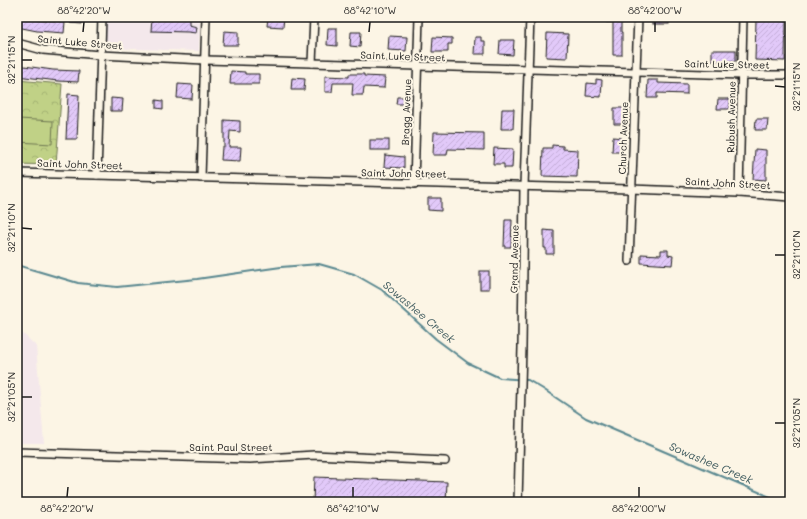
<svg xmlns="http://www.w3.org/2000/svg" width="807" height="519" viewBox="0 0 807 519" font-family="Mali,sans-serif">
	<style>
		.built { fill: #f4e8eb }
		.park { fill: url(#park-crowns); stroke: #6e7651 }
		.pitch { fill: #c0d186; stroke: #6e7651 }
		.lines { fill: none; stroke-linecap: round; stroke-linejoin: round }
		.stream { stroke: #58878f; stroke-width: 2 }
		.building { fill: url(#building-hatch); stroke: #1c1c1c }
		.minor-casing { stroke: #1c1c1c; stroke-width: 10 }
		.minor { stroke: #fcf5e5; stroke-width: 7 }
		.ticks { fill: none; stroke: #1c1c1c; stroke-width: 1.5 }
		.labels { text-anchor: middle; stroke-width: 4; stroke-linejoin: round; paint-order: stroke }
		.street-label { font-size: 10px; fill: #1c1c1c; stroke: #fcf5e5 }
		.water-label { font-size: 11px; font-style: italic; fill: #3f5b5f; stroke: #fcf5e5 }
		.neatline { fill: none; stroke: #1c1c1c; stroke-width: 1.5 }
		.ticks-label { font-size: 10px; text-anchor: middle; fill: #1c1c1c }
	</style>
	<defs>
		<pattern id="park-crowns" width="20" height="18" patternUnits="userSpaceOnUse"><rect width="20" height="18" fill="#c0d186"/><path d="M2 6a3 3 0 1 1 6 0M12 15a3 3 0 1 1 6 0" fill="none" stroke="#a4b373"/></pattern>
		<pattern id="building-hatch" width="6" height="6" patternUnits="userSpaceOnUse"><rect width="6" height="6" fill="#e2c9f9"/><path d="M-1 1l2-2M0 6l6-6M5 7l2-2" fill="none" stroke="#c1acd5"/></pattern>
	</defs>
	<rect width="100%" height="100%" fill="#fcf5e5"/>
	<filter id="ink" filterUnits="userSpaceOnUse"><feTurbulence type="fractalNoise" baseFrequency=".025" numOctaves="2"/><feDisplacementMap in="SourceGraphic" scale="8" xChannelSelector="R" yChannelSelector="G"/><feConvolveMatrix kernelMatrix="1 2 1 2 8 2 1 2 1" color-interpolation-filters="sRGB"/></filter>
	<g filter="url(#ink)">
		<g class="built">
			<polygon points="106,17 200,17 199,51 105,48"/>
			<polygon points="17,328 36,346 44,443 17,443"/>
		</g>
		<polygon class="park" points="17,80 62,84 56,165 17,164"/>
		<polygon class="pitch" points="19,119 53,121 52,144 18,142"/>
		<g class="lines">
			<polyline class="stream" points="17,265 78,283 117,287 197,279 281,267 319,264 354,274 382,290 436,339 468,363 500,378 528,380 543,389 586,418 782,502"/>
		</g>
		<g class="building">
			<polygon points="17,17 65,22 64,33 37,31 17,27"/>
			<polygon points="70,17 82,17 82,24 70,23"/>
			<polygon points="152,17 189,17 189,25 197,27 196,33 188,32 151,31"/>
			<polygon points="268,17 284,17 283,27 267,26"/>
			<polygon points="606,17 624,17 623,23 621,23 621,32 622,32 622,55 613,55 613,22 606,22"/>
			<rect x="653" y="17" width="16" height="7"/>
			<polygon points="756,19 786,20 785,61 755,60"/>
			<polygon points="328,28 337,28 337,46 327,45"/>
			<polygon points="224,31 238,32 238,45 223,45"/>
			<polygon points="351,32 361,32 360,47 350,46"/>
			<polygon points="547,33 568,34 567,58 546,57"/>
			<polygon points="389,36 407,37 406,51 388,50"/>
			<polygon points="433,37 452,38 452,44 448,44 448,52 432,52"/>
			<polygon points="475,37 481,37 481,41 485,41 485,54 474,54"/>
			<polygon points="500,40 514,40 513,55 499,54"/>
			<rect x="712" y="50" width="24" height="11"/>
			<polygon points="17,65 53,70 79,71 78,82 58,81 17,76"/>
			<polygon points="231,71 245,72 245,74 259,74 259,84 230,84"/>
			<polygon points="349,74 364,74 364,76 385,77 384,88 364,87 363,95 352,95 353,83 333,83 332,92 325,92 325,76 349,77"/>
			<polygon points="292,78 305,79 304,90 291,90"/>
			<polygon points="596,79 602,80 601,97 586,96 587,83 596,84"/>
			<polygon points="648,80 658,80 658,83 687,84 687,94 657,93 657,98 647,98"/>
			<polygon points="178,84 193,85 192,99 177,98"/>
			<polygon points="68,94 79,95 77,139 66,139"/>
			<polygon points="397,97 405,97 405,104 396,104"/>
			<polygon points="111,98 123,99 122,111 111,111"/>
			<polygon points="718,99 730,99 730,109 717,109"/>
			<polygon points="156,100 163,101 163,109 156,108"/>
			<polygon points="614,108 624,108 623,124 614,124"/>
			<polygon points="502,109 514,109 513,129 501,129"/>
			<polygon points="756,119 768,119 767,130 755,130"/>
			<polygon points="224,120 240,121 240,132 230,131 229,147 241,147 240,161 221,160 222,147 224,147"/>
			<polygon points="434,132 484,133 484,150 448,149 447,155 433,155"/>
			<polygon points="613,137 622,138 622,152 612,152"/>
			<rect x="370" y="140" width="19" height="10"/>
			<polygon points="552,145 563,146 563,149 578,150 577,177 542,176 543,148 552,148"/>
			<polygon points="494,148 513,149 512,168 504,168 504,164 493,164"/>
			<polygon points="755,149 766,150 766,180 753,179"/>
			<polygon points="385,155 404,157 404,168 384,167"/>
			<polygon points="428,198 441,198 441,211 428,210"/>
			<polygon points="505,220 512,220 511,247 504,247"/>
			<polygon points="544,230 554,231 554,254 546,254 546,248 544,248"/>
			<polygon points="661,250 668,250 668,255 673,256 672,265 641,263 641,254 661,255"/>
			<rect x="480" y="271" width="9" height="18"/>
			<polygon points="314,477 447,482 446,502 313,502"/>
		</g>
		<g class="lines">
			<defs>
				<g id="minor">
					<polyline points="17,43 43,50 100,55 205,60 742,75 790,75"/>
					<polyline points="312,63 314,17"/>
					<polyline points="17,173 630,189 739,193 790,197"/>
					<polyline points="97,175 102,17"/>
					<polyline points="201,178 206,17"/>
					<polyline points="414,184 419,17"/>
					<polyline points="739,193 743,17"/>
					<polyline points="629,261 638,17"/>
					<polyline points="17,452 250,459 314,455 445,461"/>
					<polyline points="518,502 522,347 524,186 530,17"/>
				</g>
			</defs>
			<use href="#minor" class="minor-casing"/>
			<use href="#minor" class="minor"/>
		</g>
	</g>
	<path class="ticks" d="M83 32 84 22M369 32 370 22M655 32V22M22 60H32M775 86 785 87M22 228 32 229M775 255H785M22 397H32M775 423H785M67 497 68 487M353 497V487M639 497V487"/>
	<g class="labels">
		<g class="street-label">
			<text transform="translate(80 42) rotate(5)" y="4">Saint Luke Street</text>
			<text transform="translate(403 56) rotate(2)" y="4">Saint Luke Street</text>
			<text transform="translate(727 64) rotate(1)" y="4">Saint Luke Street</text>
			<text transform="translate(406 112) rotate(-88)" y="4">Bragg Avenue</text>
			<text transform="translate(731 117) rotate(-89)" y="4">Rubush Avenue</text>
			<text transform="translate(623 138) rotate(-88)" y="4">Church Avenue</text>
			<text transform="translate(80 164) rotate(2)" y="4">Saint John Street</text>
			<text transform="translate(404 173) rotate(1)" y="4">Saint John Street</text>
			<text transform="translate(728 183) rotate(3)" y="4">Saint John Street</text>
			<text transform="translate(514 259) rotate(-89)" y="4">Grand Avenue</text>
			<text x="231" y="451">Saint Paul Street</text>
		</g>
		<g class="water-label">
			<text transform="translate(419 312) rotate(40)" y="4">Sowashee Creek</text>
			<text transform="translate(711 463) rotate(23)" y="4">Sowashee Creek</text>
		</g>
	</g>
	<rect width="807" height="519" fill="none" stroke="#fcf5e5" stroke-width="44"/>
	<rect x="22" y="22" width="763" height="475" class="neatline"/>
	<g class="ticks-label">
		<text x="84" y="14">88°42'20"W</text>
		<text x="370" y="14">88°42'10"W</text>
		<text x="655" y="14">88°42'00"W</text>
		<text transform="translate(11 60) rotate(-90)" y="4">32°21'15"N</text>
		<text transform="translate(796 87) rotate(-90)" y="4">32°21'15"N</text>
		<text transform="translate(11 228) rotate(-90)" y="4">32°21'10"N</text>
		<text transform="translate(796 255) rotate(-90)" y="4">32°21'10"N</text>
		<text transform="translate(11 397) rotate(-90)" y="4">32°21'05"N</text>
		<text transform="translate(796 423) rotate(-90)" y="4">32°21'05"N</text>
		<text x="67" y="512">88°42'20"W</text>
		<text x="353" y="512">88°42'10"W</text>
		<text x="639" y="512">88°42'00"W</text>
	</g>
</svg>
